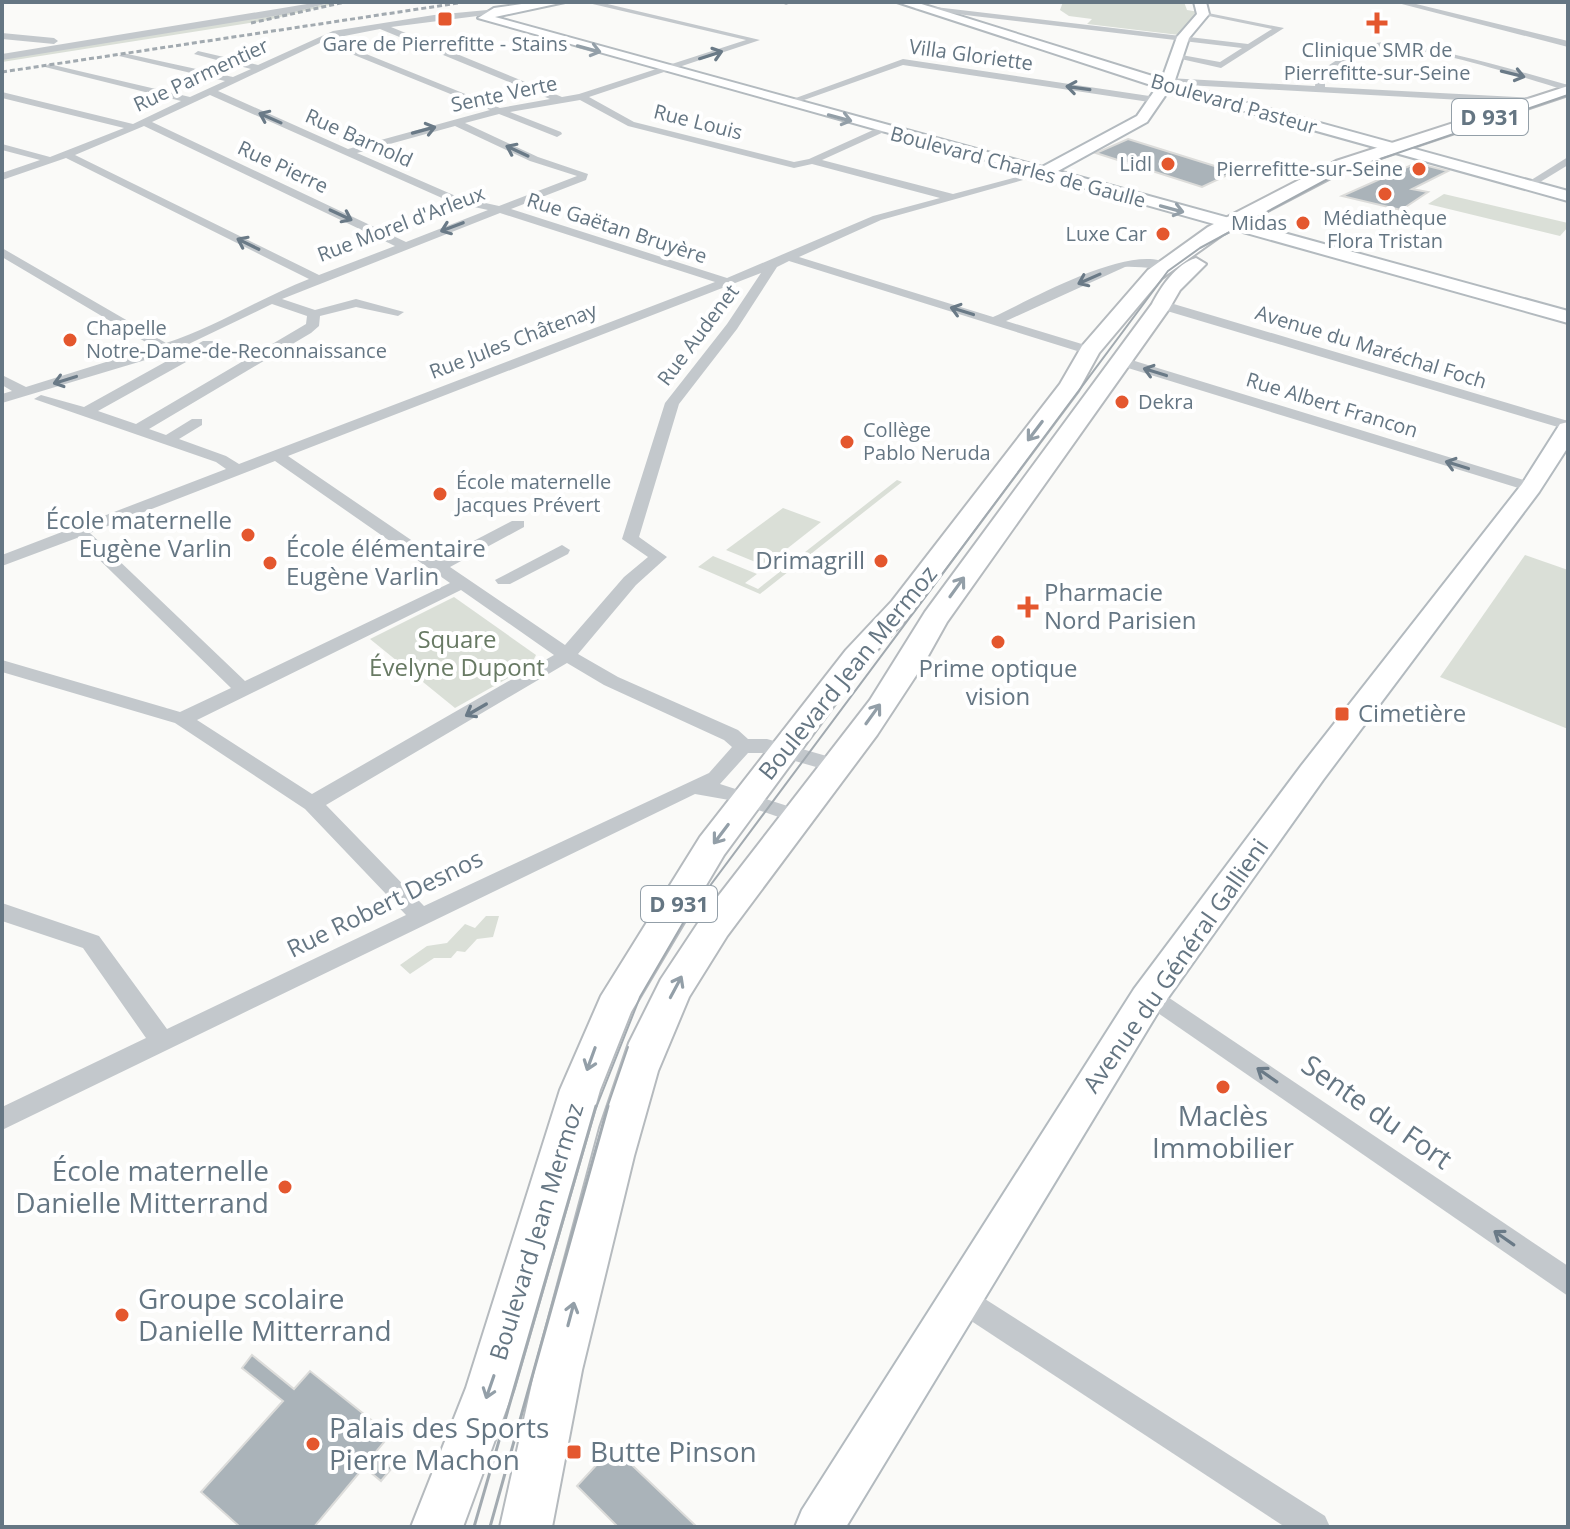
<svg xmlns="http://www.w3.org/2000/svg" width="1570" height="1529" viewBox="0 0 1570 1529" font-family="'Open Sans',sans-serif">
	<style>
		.green { fill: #dadfd7 }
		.building { fill: #aab3b9; stroke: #dcdcda; stroke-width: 2 }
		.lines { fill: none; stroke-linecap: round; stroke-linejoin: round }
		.secondary-casing { stroke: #b3babf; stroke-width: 4 }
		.primary-casing { stroke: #b5babe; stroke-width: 4 }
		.street { fill: #c3c8cc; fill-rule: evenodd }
		.secondary { fill: #fff; fill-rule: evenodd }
		.primary { fill: #fff; fill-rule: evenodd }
		.tram-far1 { stroke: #a2aab0; stroke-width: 2 }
		.tram { stroke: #a2aab0; stroke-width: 3 }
		.rail { stroke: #a2aab0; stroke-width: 3; stroke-dasharray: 5 3; stroke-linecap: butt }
		.oneway { stroke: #939fa8 }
		.oneway2 { stroke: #6a7a87 }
		.poi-dot { fill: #e4572e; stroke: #fff; stroke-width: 3 }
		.labels { text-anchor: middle; stroke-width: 8; stroke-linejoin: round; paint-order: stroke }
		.far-poi-label { font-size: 20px; fill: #657683; stroke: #fff; text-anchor: end }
		.far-street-label { font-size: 20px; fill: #657683; stroke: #fff }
		.shield { fill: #fff; stroke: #939fa8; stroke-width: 2 }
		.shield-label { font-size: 22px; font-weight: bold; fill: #657683 }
		.poi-label { font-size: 24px; fill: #657683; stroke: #fff; text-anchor: start }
		.park-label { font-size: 24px; fill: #687a64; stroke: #fff }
		.street-label { font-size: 24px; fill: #657683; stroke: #fff }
		.near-street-label { font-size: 28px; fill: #657683; stroke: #fff }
		.near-poi-label { font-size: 28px; fill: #657683; stroke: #fff; text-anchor: start }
	</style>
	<rect width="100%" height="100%" fill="#fafaf8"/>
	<g class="green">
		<polygon points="335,2 342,2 263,21 2,62 2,58 280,14"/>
		<polygon points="1063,2 1184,2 1187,10 1199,12 1179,35 1087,24 1092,19 1069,16 1060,10"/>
		<polygon points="1444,194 1568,223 1568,227 1560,236 1428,204"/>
		<polygon points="897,480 902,482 760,594 698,567 713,556 757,574 745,583 758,589"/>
		<polygon points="783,508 821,522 765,566 726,550"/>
		<polygon points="1525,555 1568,570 1568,729 1440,677"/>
		<polygon points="454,597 536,655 531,665 455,708 370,639"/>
		<polygon points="486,916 499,916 493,937 477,939 465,952 457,951 451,958 434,958 410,974 400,965 427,946 447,943 465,924 475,928"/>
	</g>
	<g class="building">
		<polygon points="1128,139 1234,172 1202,187 1096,153"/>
		<polygon points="1416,163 1448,171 1412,189 1428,192 1401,210 1342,196"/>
		<polygon points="252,1355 294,1389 310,1371 390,1435 374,1454 392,1468 381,1481 364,1467 314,1527 240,1527 201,1492 283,1401 242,1368"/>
		<polygon points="613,1447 697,1527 618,1527 577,1486"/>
	</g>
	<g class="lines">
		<defs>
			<g id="secondary">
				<polygon points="535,2 565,2 495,17 1042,167 1137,116 1157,87 897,2 915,2 1162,79 1177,37 1197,14 1194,2 1206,2 1209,14 1189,38 1174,83 1568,191 1568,201 1169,90 1147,122 1058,171 1568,311 1568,323 478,18 494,8"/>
				<polygon points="1568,422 1568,447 1539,492 1323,780 1160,1009 846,1527 795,1527 802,1510 1134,989 1301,766 1522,484 1560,424"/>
			</g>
			<g id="primary">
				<polygon points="1568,86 1568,95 1348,169 1222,235 1162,278 1099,353 1078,391 912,613 866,662 724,855 631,1012 600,1090 514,1388 463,1527 411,1527 466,1388 560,1090 601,996 700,837 846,650 892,601 1060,384 1082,346 1148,270 1208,227 1336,161"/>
				<path d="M1196 258 1206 264 1180 290 1169 309 947 622 923 665 877 735 727 936 689 997 658 1071 634 1156 582 1370 552 1527H500L535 1370 600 1128 629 1043 661 979 702 917 870 700 925 612 1152 304C1161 287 1176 264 1196 258Z"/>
			</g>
		</defs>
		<use href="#secondary" class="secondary-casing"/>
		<use href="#primary" class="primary-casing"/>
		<g class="street">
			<polygon points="319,2 333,2 286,14 2,60 2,54"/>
			<path d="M584 2H599L760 40 589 97 634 122 794 162 809 159 882 126 886 131 822 160 953 194 1043 170 1048 173 881 220 799 257 993 317C1031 300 1134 240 1170 265 1161 271 1138 266 1125 267L1006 321 1095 348V354L1090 355 789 261 777 267 737 329 679 404 639 537 667 557 636 585 578 654 618 677 738 730 748 739H767L844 761 847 766 837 773 767 753H748L720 784 806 812 809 817 806 822 799 824 729 800 695 794 2 1130V1107L146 1038 83 948 2 921V903L99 936 167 1029 406 915 305 809 175 723 2 672V660L180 712 231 688 77 538 2 566V555L226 469 216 462 34 399 41 395 84 407 203 341H213V347L98 411 136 424 301 327 306 324 307 316 272 304 172 352 2 403V394L12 391 2 385V375L26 387 154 347 2 257V248L166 343C216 327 260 298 309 279L66 158 2 180V173L40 160 2 150V144L50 157 124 128 2 98V92L133 124 181 101 45 67 49 64 190 97 225 81 119 56 123 53 233 77 251 69 194 54 198 51 258 65 333 31 434 15 498 9 501 13 391 27 562 97 579 94 746 40ZM380 29 550 99 500 108 329 39ZM322 42 490 110 348 149 218 91ZM210 95 451 202 488 210 406 242 152 122ZM580 100 628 126 794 168 812 164 940 198 873 216 727 278 511 209 586 180 588 174 538 157 465 123 499 114 557 137 562 134 561 132 510 112ZM144 126 395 246 319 275 75 155ZM455 126 530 161 577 176 499 206 458 197 357 153ZM500 213 715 282 239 464 226 456 179 439 202 425V419H192L166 435 149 429 311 333 319 326 320 316 356 307 398 316 404 312 356 299 315 310 282 299ZM761 273 727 324 665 403 622 539 648 557 624 577 565 645 450 567 524 527V521H512L439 559 288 456ZM275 461 450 583 245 681 90 533ZM461 590 554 655 312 794 197 720ZM567 663 604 685 724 740 732 747 709 773 424 906 326 805Z"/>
			<polygon points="793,2 786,5 782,3 783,2"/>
			<polygon points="1394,2 1408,2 1568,41 1568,47"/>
			<polygon points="918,5 1248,44 1272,29 1199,14 1203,12 1284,28 1221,68 1172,57 1176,54 1220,62 1242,48 915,9"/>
			<polygon points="2,33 54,38 58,41 54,44 2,39"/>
			<path d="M1383 42C1446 49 1507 68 1568 85V91C1525 79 1405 36 1367 50 1352 55 1338 67 1325 76V87L1537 98 1542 101 1537 104 1168 84 1163 81 1168 78 1315 86 1317 73C1339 59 1356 45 1383 42Z"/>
			<polygon points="903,59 1156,97 1161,100 1156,103 903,65 790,105 782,103"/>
			<polygon points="1568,157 1568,165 1532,187 1523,185"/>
			<polygon points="1157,302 1167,302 1568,421 1568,430 1157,308"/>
			<polygon points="1115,358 1125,358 1537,484 1539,487 1537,490 1525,490 1115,364"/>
			<polygon points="562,545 570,550 568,554 510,584 498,584 495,580"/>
			<polygon points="1150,985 1568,1266 1568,1296 1142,1002 1138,995 1142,988"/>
			<polygon points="963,1285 1325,1516 1330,1527 1285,1527 953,1309 949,1299 953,1289"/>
		</g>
		<use href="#secondary" class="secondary"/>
		<use href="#primary" class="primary"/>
		<g class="tram-far1">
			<polyline points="596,1108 640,997 686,918 1168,271 1200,248 1339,173 1568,95"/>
			<polyline points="607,1108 628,1047"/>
		</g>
		<g class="tram">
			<polyline points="474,1527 596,1106"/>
			<polyline points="490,1527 608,1106"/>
		</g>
		<g class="rail">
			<polyline points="251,23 345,2"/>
			<polyline points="2,72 465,2"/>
		</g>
	</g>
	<defs><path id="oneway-shaft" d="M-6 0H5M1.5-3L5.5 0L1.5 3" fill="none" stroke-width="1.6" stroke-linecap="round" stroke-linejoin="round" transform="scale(2)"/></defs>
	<g class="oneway">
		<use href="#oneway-shaft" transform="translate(589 49) rotate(15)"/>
		<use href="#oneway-shaft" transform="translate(840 118) rotate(15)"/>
		<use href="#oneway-shaft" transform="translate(1172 209) rotate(15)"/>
		<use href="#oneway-shaft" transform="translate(1035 431) rotate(127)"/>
		<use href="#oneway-shaft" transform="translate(957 587) rotate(-54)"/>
		<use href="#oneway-shaft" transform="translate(873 714) rotate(-54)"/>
		<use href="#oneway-shaft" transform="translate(721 834) rotate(127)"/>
		<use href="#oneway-shaft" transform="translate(676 987) rotate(-62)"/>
		<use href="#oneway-shaft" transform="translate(591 1059) rotate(110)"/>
		<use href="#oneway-shaft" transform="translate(571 1314) rotate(-75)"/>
		<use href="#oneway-shaft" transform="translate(490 1387) rotate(109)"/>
	</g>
	<g class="oneway2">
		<use href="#oneway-shaft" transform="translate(711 55) rotate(-18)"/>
		<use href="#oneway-shaft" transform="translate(1513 74) rotate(14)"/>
		<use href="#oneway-shaft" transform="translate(1078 88) rotate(-172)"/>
		<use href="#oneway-shaft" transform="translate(270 118) rotate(-156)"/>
		<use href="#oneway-shaft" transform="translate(424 130) rotate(-15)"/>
		<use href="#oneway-shaft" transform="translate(517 151) rotate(-155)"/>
		<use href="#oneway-shaft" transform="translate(341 215) rotate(25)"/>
		<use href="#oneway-shaft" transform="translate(452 227) rotate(159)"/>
		<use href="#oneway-shaft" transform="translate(248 244) rotate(-154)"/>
		<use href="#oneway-shaft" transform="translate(1089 279) rotate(156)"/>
		<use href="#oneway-shaft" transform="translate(962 311) rotate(-163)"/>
		<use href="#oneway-shaft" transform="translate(1155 372) rotate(-163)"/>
		<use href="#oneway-shaft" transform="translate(65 380) rotate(163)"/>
		<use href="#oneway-shaft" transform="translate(1457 465) rotate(-163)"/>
		<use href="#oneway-shaft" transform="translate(476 710) rotate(150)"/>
		<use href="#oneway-shaft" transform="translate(1267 1075) rotate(-145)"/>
		<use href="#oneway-shaft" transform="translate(1504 1238) rotate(-145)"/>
	</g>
	<g class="poi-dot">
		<rect x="437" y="11" width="16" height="16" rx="4"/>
		<path d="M1373 11h8v8h8v8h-8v8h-8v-8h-8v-8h8z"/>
		<circle cx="1168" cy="164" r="8"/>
		<circle cx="1419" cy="169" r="8"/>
		<circle cx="1385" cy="194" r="8"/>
		<circle cx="1303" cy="223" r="8"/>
		<circle cx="1163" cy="234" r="8"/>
		<circle cx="70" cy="340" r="8"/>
		<circle cx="1122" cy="402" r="8"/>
		<circle cx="847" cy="442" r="8"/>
		<circle cx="440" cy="494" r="8"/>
		<circle cx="248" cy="535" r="8"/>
		<circle cx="881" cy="561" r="8"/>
		<circle cx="270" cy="563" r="8"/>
		<path d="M1024 595h8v8h8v8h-8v8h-8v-8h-8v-8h8z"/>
		<circle cx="998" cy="642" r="8"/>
		<rect x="1334" y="706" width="16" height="16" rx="4"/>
		<circle cx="1223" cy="1087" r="8"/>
		<circle cx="285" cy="1187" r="8"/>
		<circle cx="122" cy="1315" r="8"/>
		<circle cx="313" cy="1444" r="8"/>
		<rect x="566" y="1444" width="16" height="16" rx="4"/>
	</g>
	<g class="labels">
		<g class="far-poi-label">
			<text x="445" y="51" text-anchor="middle">Gare de Pierrefitte - Stains</text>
			<text x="1377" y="57" text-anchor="middle">Clinique SMR de<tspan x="1377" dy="23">Pierrefitte-sur-Seine</tspan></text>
			<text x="1152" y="171">Lidl</text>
			<text x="1403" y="176">Pierrefitte-sur-Seine</text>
			<text x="1385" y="225" text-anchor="middle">Médiathèque<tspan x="1385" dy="23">Flora Tristan</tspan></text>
			<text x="1287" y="230">Midas</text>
			<text x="1147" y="241">Luxe Car</text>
			<text x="86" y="335" text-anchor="start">Chapelle<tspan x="86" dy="23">Notre-Dame-de-Reconnaissance</tspan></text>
			<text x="1138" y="409" text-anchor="start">Dekra</text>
			<text x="863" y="437" text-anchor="start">Collège<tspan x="863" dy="23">Pablo Neruda</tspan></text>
			<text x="456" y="489" text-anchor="start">École maternelle<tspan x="456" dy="23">Jacques Prévert</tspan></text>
		</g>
		<g class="far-street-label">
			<text transform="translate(971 55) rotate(8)" y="7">Villa Gloriette</text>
			<text transform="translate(201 75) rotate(-25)" y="7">Rue Parmentier</text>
			<text transform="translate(504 94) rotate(-12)" y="7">Sente Verte</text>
			<text transform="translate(1234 104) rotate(16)" y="7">Boulevard Pasteur</text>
			<text transform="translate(698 122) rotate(14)" y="7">Rue Louis</text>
			<text transform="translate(359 138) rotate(24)" y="7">Rue Barnold</text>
			<text transform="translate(283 167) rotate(25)" y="7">Rue Pierre</text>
			<text transform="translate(1018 167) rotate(15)" y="7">Boulevard Charles de Gaulle</text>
			<text transform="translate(401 224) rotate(-21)" y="7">Rue Morel d'Arleux</text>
			<text transform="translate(617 228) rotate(18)" y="7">Rue Gaëtan Bruyère</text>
			<text transform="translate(698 335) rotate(-53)" y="7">Rue Audenet</text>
			<text transform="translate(513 341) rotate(-21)" y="7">Rue Jules Châtenay</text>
			<text transform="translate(1371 347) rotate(17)" y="7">Avenue du Maréchal Foch</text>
			<text transform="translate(1332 405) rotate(17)" y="7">Rue Albert Francon</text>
		</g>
		<g class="shield">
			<rect x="1452" y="99" width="76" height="36" rx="6"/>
			<rect x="641" y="886" width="76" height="36" rx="6"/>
		</g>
		<g class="shield-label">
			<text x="1490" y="125">D 931</text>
			<text x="679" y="912">D 931</text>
		</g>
		<g class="poi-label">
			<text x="232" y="529" text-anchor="end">École maternelle<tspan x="232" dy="28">Eugène Varlin</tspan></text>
			<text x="286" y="557">École élémentaire<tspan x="286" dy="28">Eugène Varlin</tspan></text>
			<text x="865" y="569" text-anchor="end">Drimagrill</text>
			<text x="1044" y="601">Pharmacie<tspan x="1044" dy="28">Nord Parisien</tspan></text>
			<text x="998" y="677" text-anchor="middle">Prime optique<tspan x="998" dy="28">vision</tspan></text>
			<text x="1358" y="722">Cimetière</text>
		</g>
		<g class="park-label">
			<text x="457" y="648">Square<tspan x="457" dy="28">Évelyne Dupont</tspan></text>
		</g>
		<g class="street-label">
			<text transform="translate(848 673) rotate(-51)" y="8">Boulevard Jean Mermoz</text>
			<text transform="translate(385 904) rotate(-26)" y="8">Rue Robert Desnos</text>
			<text transform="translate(1176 966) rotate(-55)" y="8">Avenue du Général Gallieni</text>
			<text transform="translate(537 1232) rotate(-73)" y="8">Boulevard Jean Mermoz</text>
		</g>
		<g class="near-street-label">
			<text transform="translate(1377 1112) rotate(35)" y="10">Sente du Fort</text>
		</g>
		<g class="near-poi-label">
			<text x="1223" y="1126" text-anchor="middle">Maclès<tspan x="1223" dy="32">Immobilier</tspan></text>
			<text x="269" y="1181" text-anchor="end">École maternelle<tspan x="269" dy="32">Danielle Mitterrand</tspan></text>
			<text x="138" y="1309">Groupe scolaire<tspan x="138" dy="32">Danielle Mitterrand</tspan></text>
			<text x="329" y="1438">Palais des Sports<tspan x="329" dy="32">Pierre Machon</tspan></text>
			<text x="590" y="1462">Butte Pinson</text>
		</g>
	</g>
	<rect width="1570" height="1529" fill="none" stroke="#657683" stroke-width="8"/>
</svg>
